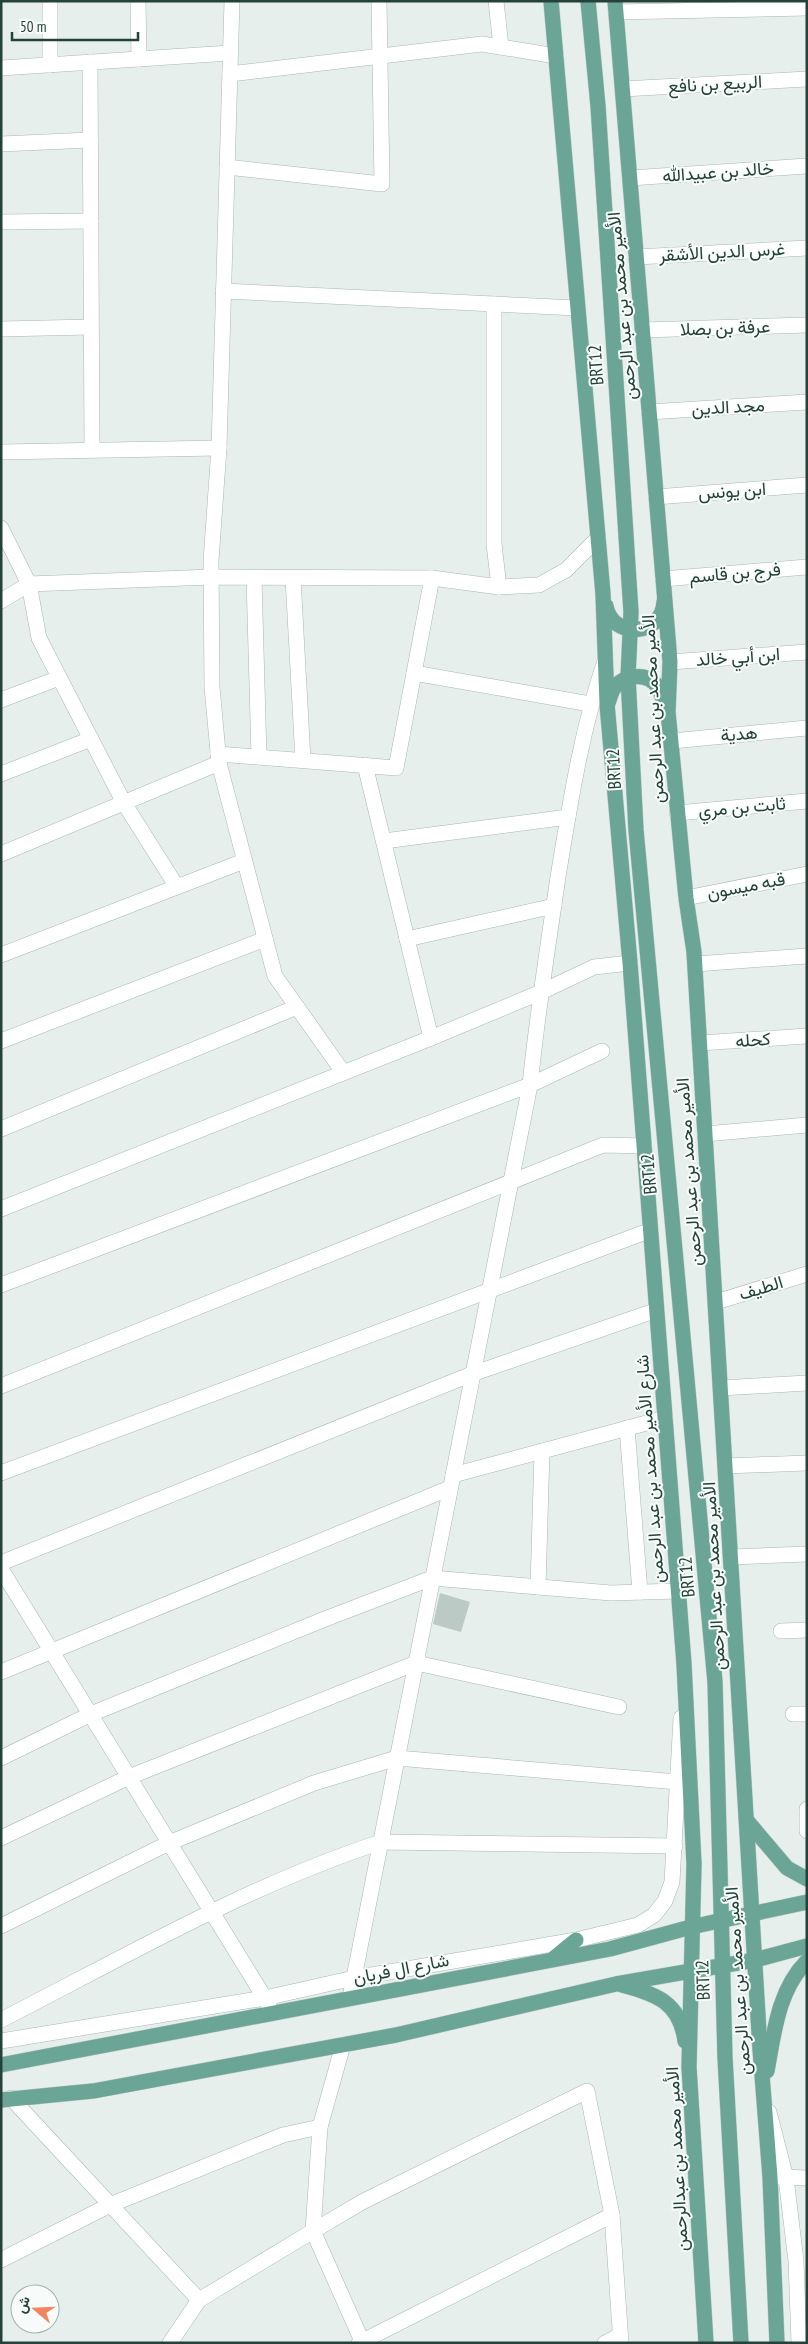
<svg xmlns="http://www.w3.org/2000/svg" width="808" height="2344" viewBox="0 0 808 2344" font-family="'PT Sans Narrow',Vazirmatn,sans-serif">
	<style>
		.building { fill: #bbcac4 }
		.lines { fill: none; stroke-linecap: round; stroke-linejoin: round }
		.minor-casing { stroke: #a8b8b2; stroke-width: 16 }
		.major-casing { stroke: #c2cac8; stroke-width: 16 }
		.minor { stroke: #fff; stroke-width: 15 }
		.major { stroke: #6aa596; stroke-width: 15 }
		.labels { text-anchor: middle; stroke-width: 4; stroke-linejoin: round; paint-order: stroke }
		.street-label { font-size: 18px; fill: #24423a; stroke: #f7fbf9 }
	</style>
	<rect width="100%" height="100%" fill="#e6efeb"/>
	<polygon class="building" points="440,1593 470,1602 461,1632 433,1624"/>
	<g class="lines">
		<defs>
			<g id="minor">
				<polyline points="50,1 50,65"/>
				<polyline points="138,1 139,59"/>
				<polyline points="232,1 219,448 211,561 212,687 219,763 275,976 343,1072"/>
				<polyline points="496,1 501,47"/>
				<polyline points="616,12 807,8"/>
				<polyline points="90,62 92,450"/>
				<polyline points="1,68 230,53"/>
				<polyline points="230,74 482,44 556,56"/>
				<polyline points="623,89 807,79"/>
				<polyline points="1,144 90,140"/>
				<polyline points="227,167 382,184 379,1"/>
				<polyline points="630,178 807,166"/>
				<polyline points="1,222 91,221"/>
				<polyline points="636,257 807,248"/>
				<polyline points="223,291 577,308"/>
				<polyline points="494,304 494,544 499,587"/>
				<polyline points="1,329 91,327"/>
				<polyline points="643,330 807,325"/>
				<polyline points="649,412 807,402"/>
				<polyline points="1,452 219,448"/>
				<polyline points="656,497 807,485"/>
				<polyline points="1,528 29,584 39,638 124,803 177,887"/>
				<polyline points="254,578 259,757"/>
				<polyline points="293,578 303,760"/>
				<polyline points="663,579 807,567"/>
				<polyline points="1,601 29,584 212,577 432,578 499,587 539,585 566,570 598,538"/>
				<polyline points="670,662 807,652"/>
				<polyline points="414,673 590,704"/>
				<polyline points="1,700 59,678"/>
				<polyline points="672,741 807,728"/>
				<polyline points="218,754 396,768 432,578"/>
				<polyline points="365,765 431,1038"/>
				<polyline points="1,774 91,739"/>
				<polyline points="677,813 807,801"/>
				<polyline points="384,841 568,817"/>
				<polyline points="1,854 219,763"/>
				<polyline points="686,898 807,874"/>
				<polyline points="407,939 554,906"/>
				<polyline points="1,955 244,861"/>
				<polyline points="695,964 807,956"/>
				<polyline points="1,1041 265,939"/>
				<polyline points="700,1043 807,1036"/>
				<polyline points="1,1129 297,1007"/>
				<polyline points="705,1134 807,1125"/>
				<polyline points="1,1209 431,1038 539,993 594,967 630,963"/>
				<polyline points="1,1285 530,1085 602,1051"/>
				<polyline points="716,1302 807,1274"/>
				<polyline points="1,1386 603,1145 644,1146"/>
				<polyline points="721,1388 807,1383"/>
				<polyline points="627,1428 640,1592"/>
				<polyline points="726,1466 807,1463"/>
				<polyline points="1,1473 651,1230"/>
				<polyline points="453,1475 665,1418"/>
				<polyline points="732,1557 807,1554"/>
				<polyline points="1,1563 472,1374 657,1310"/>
				<polyline points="1,1569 269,2005"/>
				<polyline points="538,1587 542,1451"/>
				<polyline points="781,1631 807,1630"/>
				<polyline points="1,1672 450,1488"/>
				<polyline points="793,1714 807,1714"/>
				<polyline points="1,1758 91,1714 325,1619 432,1578 611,1593 678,1591"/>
				<polyline points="807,1809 807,1831"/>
				<polyline points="1,1838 129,1777 416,1663 619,1707"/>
				<polyline points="1,1926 169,1843 314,1783 397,1758 678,1782"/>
				<path d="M350 1998 530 1085C537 1015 548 946 558 877 570 804 581 731 605 661"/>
				<path d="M1 2020C124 1957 249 1885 381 1842L675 1846"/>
				<polyline points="1,2041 265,1998 354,1978 576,1940 638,1925 654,1915 665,1901 672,1882 681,1718"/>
				<polyline points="343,2045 320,2127 313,2231 362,2341"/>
				<polyline points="11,2098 199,2300"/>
				<polyline points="769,2112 786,2178 796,2261 799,2343"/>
				<polyline points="778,2177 807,2178"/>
				<polyline points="1,2260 110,2205 283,2135 320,2127"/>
				<polyline points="170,2343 199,2300 313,2231 362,2202 587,2091 612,2215 621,2343"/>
				<polyline points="359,2343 612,2215"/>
				<polyline points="605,2343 620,2335"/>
			</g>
			<g id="major">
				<polyline points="551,1 603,594 607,704 630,963 684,1664 694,1864 689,2067 706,2343"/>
				<polyline points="588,1 598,106 631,612 628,677 636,830 715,1682 725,2058 741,2343"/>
				<polyline points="615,1 670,662 668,712 686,898 694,952 760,2049 770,2177 777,2343"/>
				<path d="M606 606C612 639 662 637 664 602"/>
				<path d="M608 703C610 698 611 692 614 688 625 674 647 672 658 687 661 693 663 700 666 706"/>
				<polyline points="748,1822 787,1868 807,1879"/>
				<polyline points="554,1958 576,1940"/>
				<path d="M622 1985C657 1994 680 2003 685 2041"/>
				<polyline points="1,2065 610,1949 691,1927 807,1902"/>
				<path d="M767 2071C774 2033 778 1990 807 1961"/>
				<polyline points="1,2100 93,2091 396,2035 616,1984 755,1960 807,1946"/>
			</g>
		</defs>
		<use href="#minor" class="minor-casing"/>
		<use href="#major" class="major-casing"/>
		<use href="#minor" class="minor"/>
		<use href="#major" class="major"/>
	</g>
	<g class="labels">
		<g class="street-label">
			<text transform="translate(715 84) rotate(-3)" y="6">الربيع بن نافع</text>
			<text transform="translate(718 172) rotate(-4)" y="6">خالد بن عبيدالله</text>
			<text transform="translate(722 252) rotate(-3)" y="6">غرس الدين الأشقر</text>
			<text transform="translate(622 306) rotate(-95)" y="6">الأمير محمد بن عبد الرحمن</text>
			<text transform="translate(725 328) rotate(-2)" y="6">عرفة بن بصلا</text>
			<text transform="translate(596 365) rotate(-94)" y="6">BRT12</text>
			<text transform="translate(728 407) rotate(-3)" y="6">مجد الدين</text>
			<text transform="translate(732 491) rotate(-4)" y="6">ابن يونس</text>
			<text transform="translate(735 573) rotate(-5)" y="6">فرج بن قاسم</text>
			<text transform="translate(738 657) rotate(-4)" y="6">ابن أبي خالد</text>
			<text transform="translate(653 709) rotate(-93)" y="6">الأمير محمد بن عبد الرحمن</text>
			<text transform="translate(739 734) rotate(-5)" y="6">هدية</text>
			<text transform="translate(614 769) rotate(-93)" y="6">BRT12</text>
			<text transform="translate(742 807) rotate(-5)" y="6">ثابت بن مري</text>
			<text transform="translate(746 886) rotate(-11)" y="6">قبه ميسون</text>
			<text transform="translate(753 1040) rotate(-4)" y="6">كحله</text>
			<text transform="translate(689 1172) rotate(-94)" y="6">الأمير محمد بن عبد الرحمن</text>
			<text transform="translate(649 1174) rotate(-95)" y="6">BRT12</text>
			<text transform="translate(761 1288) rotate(-17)" y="6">الطيف</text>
			<text transform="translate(650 1469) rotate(-94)" y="6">شارع الأمير محمد بن عبد الرحمن</text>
			<text transform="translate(714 1576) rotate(-93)" y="6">الأمير محمد بن عبد الرحمن</text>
			<text transform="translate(687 1577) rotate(-95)" y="6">BRT12</text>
			<text transform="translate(401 1969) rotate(-11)" y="6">شارع ال فريان</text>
			<text transform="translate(703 1980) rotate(-92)" y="6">BRT12</text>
			<text transform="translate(738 1981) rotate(-94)" y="6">الأمير محمد بن عبد الرحمن</text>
			<text transform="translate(677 2159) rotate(-93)" y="6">الأمير محمد بن عبدالرحمن</text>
		</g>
	</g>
	<rect width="808" height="2344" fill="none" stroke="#24423a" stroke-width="5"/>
	<g transform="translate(35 2309) rotate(289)"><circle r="24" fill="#f7fbf9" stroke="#a3b1ad"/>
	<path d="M0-4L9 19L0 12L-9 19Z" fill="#f4845f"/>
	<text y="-8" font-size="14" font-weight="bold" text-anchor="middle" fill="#24423a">ش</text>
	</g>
	<path d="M12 32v8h126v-8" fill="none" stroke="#24423a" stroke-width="2.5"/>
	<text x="20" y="32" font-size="15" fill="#24423a" stroke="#f7fbf9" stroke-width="4" paint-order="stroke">50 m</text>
</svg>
